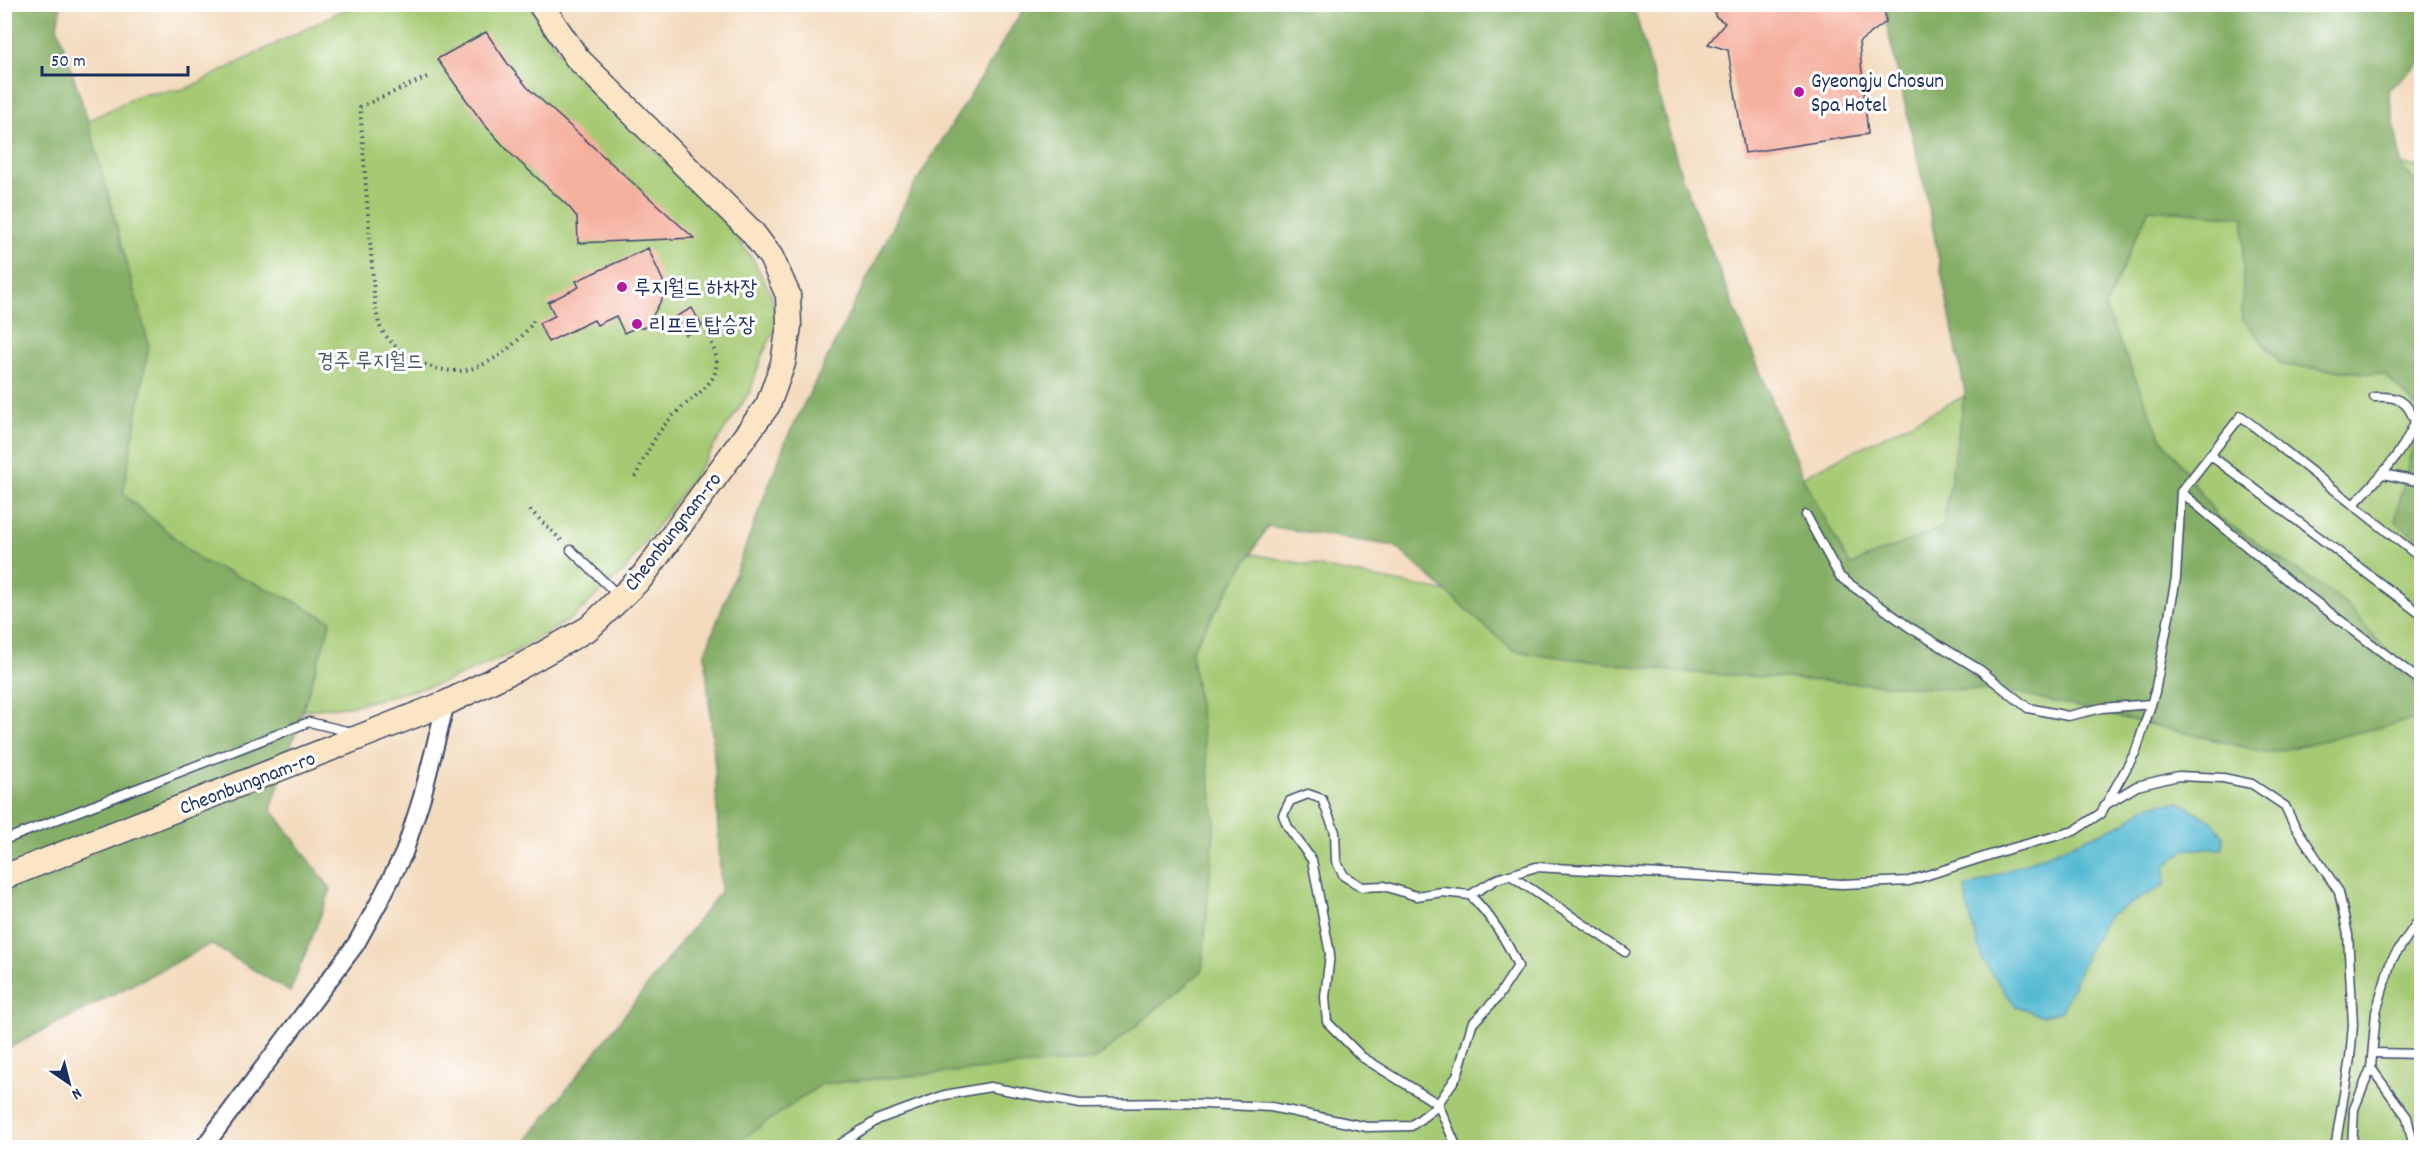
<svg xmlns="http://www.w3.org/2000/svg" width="2426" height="1152" viewBox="0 0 2426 1152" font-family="Dekko,'Poor Story',sans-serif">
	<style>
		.green { fill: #a6ca73; stroke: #607c68; stroke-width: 1.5 }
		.forest { fill: #84ae65; stroke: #506e62; stroke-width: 1.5 }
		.water { fill: #53b9d2; stroke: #377498; stroke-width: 1.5 }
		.building { fill: #f5af9d }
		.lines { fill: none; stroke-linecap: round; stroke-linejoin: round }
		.lane-casing { stroke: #3b496c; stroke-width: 11 }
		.street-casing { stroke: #3b496c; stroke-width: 20 }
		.secondary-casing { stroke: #3b496c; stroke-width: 27 }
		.path { stroke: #3b496c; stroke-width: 4; stroke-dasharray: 1.5 4.5; stroke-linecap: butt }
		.lane { stroke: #fff; stroke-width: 8 }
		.street { stroke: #fff; stroke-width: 16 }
		.secondary { stroke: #fce5c4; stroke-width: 24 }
		.poi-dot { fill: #b5179e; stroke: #fff; stroke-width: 2 }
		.labels { text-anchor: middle; stroke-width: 6; stroke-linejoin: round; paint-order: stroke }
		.poi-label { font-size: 21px; fill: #1b2f5e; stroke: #fff; text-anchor: start }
		.park-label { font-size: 21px; fill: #455e64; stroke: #fff }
		.street-label { font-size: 21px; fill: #1b2f5e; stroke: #fff }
	</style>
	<rect width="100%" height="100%" fill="#fff"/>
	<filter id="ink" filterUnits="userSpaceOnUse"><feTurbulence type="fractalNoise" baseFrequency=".0167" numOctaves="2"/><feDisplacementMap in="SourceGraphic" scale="12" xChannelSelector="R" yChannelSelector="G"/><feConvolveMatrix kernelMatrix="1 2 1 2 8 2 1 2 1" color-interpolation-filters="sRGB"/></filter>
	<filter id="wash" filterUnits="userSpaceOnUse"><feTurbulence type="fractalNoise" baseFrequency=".008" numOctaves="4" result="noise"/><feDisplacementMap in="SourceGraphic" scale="24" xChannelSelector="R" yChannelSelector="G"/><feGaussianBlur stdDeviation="1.35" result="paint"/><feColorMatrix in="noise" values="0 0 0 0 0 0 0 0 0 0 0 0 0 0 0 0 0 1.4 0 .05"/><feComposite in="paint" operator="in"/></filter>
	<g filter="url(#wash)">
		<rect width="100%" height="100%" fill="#f3dabc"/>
		<g class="green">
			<polygon points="353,5 530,5 538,20 566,64 706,201 737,238 754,261 772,296 777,325 761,358 751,390 697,472 624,571 571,619 513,653 439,684 355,705 305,710 5,820 88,121 139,95 186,89"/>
			<polygon points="2116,131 2421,167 2421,1147 535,1148 1098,524 1536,609 2013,372"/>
		</g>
		<g class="forest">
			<polygon points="5,5 61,5 57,26 88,121 149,345 123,494 202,561 288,598 331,621 271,809 331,889 290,992 211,944 5,1050"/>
			<polygon points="1026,5 1633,5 1682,178 1803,478 1850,565 1943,527 1965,392 1926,194 1886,22 1888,5 2421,5 2421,62 2388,90 2402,168 2421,188 2421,541 2395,521 2421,411 2385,375 2282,365 2242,318 2244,217 2149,209 2105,308 2159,434 2217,516 2346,603 2421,691 2421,718 2269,753 2018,693 1678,672 1513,651 1395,546 1268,526 1191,651 1215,818 1202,971 1096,1059 822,1084 730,1147 521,1148 721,891 715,769 705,653 786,440 913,187"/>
		</g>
		<polygon class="water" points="2179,802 2212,821 2223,835 2223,849 2186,849 2165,866 2165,885 2108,916 2088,951 2062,1011 2043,1016 2016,1006 1982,961 1967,904 1965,888 2122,824 2151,804"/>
		<g id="blocks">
			<g class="building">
				<polygon points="1714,4 1879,4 1884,7 1886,22 1859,42 1868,134 1745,153 1728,50 1708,44 1725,23 1715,16"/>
				<polygon points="486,32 508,64 528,88 694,238 578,243 577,217 569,207 512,155 483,123 437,59"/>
				<polygon points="648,248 667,290 647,326 643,328 635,328 624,333 616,316 597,325 594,320 548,342 539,323 555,316 548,302 579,287 576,281"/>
				<polygon points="692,308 702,326 686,335 675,317"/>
			</g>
		</g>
	</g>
	<g filter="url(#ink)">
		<use href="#blocks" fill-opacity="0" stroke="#3b496c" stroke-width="1.5"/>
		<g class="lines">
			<defs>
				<g id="lane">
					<polyline points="2210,455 2422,615"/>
					<polyline points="2383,474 2422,482"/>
					<path d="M2353 505C2379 478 2401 456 2415 422 2407 399 2397 396 2374 397"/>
					<polyline points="1806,515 1840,577 1909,627 1980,670 2028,708 2068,716 2102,708 2151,704"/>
					<polyline points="571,550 620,597"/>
					<polyline points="2422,559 2241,416 2181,492 2288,581 2422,682"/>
					<polyline points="2105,805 2137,786 2178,776 2223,778 2252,784 2285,806 2293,823 2339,892 2348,935 2353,1025 2350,1058 2335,1148"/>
					<polyline points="4,840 309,722 355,733"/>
					<polyline points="1510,875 1625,952"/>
					<polyline points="2373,1053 2422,1054"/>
					<polyline points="2371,1068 2407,1117 2414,1148"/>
					<path d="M834 1148 879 1119 945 1095 990 1087 1080 1104 1183 1103 1271 1107 1367 1127 1411 1126 1435 1108 1457 1076 1472 1024 1497 998 1518 966C1506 939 1491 916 1470 895L1497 879 1536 867 1842 884 1909 881 2009 849 2074 831 2101 813 2136 751 2155 692 2176 578 2181 492"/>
					<polyline points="1457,1148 1438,1104 1362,1057 1327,1022 1325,997 1330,954 1312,860 1288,827 1283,815 1290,801 1308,794 1322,799 1335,832 1336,861 1344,876 1362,887 1384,886 1416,896 1443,892 1470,895"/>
					<polyline points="2352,1148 2354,1109 2371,1068 2376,1012 2391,961 2422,915"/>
				</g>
				<polyline id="street" points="203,1148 356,944 379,902 404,853 422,797 446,703"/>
				<polyline id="secondary" points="4,877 446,703 518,668 589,628 642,577 768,405 783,363 789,326 788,295 771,257 752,232 577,58 540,4"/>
			</defs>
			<use href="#lane" class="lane-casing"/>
			<use href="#street" class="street-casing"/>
			<use href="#secondary" class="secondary-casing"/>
			<g class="path">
				<path d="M427 77 360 107 375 306C377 313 378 322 381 329 396 353 426 370 455 371 483 372 521 343 534 320"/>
				<path d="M635 477C645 457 654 436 669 420 697 388 734 384 707 333"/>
				<polyline points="530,510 562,541"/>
			</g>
			<use href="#lane" class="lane"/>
			<use href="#street" class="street"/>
			<use href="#secondary" class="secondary"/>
		</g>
	</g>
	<g class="poi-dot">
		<circle cx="1799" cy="92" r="6"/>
		<circle cx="622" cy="287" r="6"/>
		<circle cx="637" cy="324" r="6"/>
	</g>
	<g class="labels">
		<g class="poi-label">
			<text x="1811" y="87">Gyeongju Chosun<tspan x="1811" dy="24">Spa Hotel</tspan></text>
			<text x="634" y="294">루지월드 하차장</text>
			<text x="649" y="331">리프트 탑승장</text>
		</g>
		<g class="park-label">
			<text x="370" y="367">경주 루지월드</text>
		</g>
		<g class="street-label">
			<text transform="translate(672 531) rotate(-52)" y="7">Cheonbungnam-ro</text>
			<text transform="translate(247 782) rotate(-21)" y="7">Cheonbungnam-ro</text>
		</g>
	</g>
	<rect width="2426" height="1152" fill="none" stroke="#fff" stroke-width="24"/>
	<g transform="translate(69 1083) rotate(145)" stroke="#ffffff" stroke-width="4.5" paint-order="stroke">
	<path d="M0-4.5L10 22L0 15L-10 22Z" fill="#1b2f5e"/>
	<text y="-9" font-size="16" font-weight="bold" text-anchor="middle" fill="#1b2f5e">N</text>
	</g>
	<path d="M42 66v9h146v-9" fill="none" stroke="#1b2f5e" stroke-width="3"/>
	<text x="51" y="66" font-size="18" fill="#1b2f5e" stroke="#ffffff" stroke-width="4.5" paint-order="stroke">50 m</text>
</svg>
